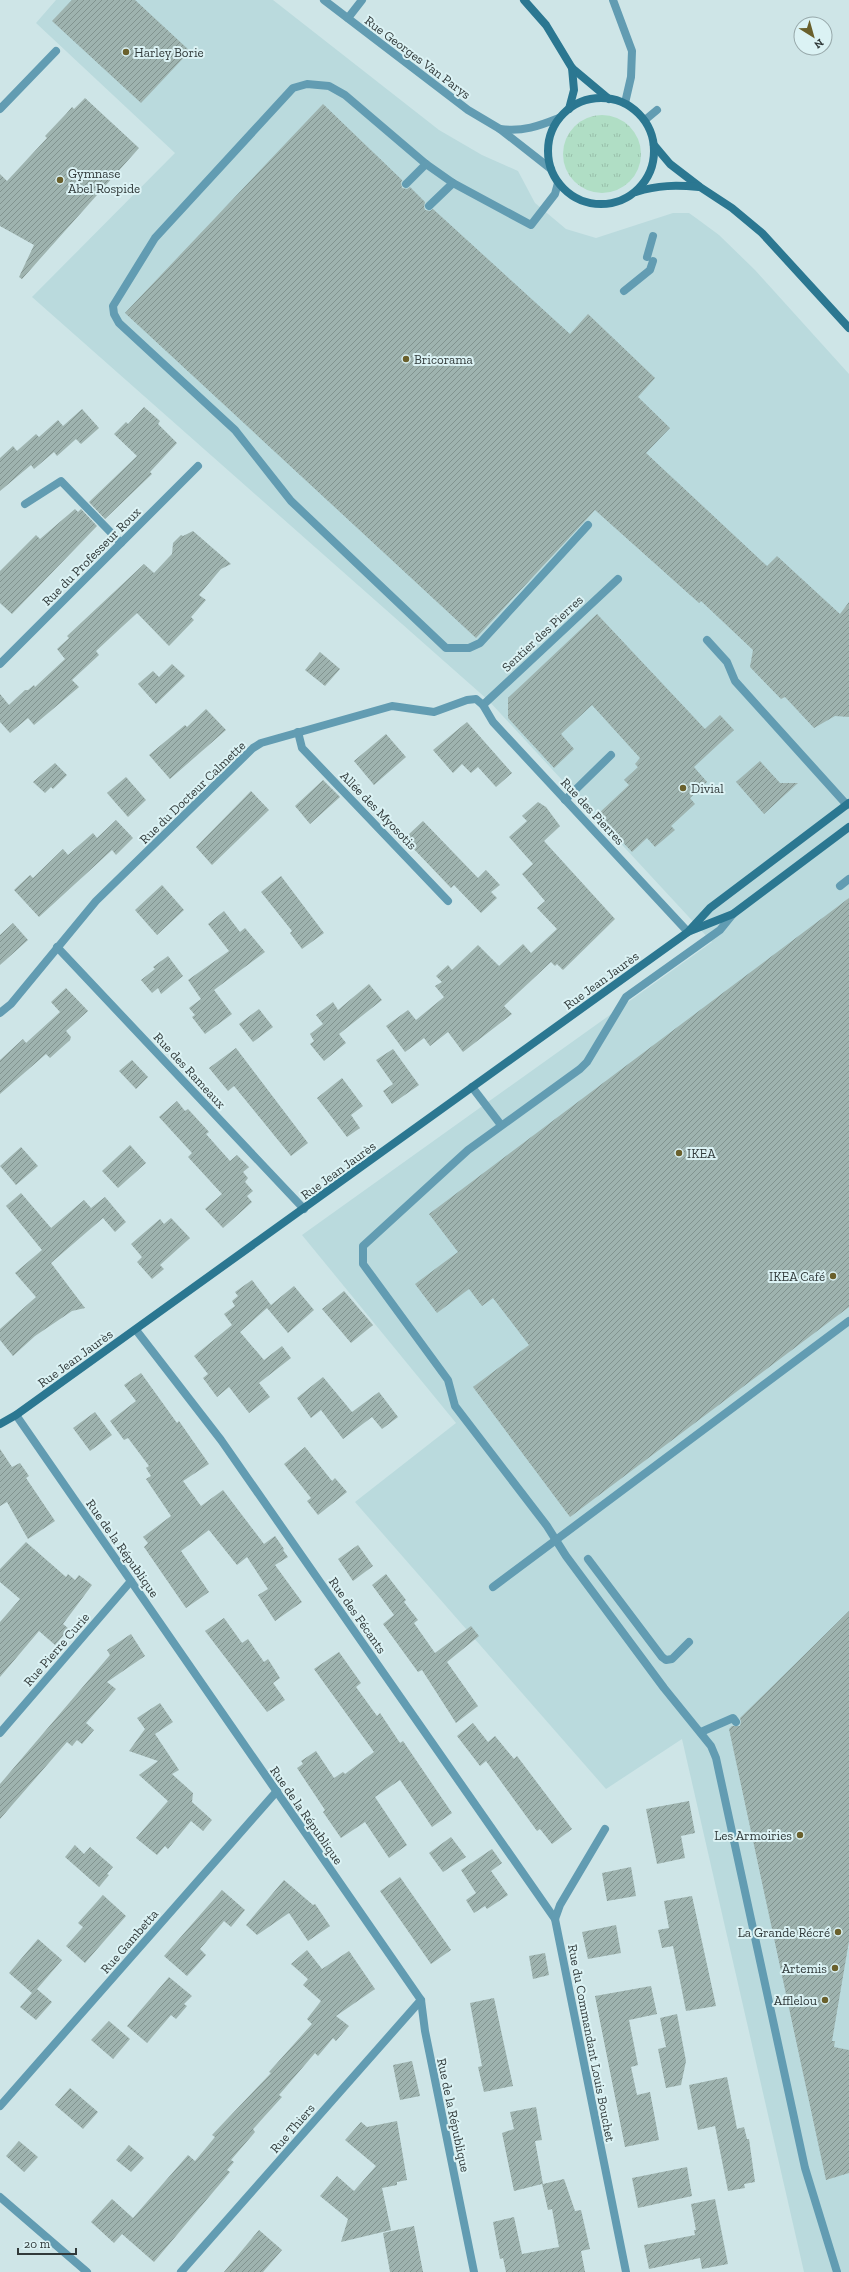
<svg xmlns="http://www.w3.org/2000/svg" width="849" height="2272" viewBox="0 0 849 2272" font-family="'Zilla Slab',serif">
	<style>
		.built { fill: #badadd }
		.grass { fill: url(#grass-tufts) }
		.building { fill: url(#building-hatch) }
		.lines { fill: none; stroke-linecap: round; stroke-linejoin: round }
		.lane { stroke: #629cb2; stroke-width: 8 }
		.street { stroke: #629cb2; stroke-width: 8 }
		.secondary { stroke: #2b7791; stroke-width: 8 }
		.poi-dot { fill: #6a602c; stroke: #dbf2f4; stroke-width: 1.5 }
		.labels { text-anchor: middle; stroke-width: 4; stroke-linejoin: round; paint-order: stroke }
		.poi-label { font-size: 13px; fill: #313a3a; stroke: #dbf2f4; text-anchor: start }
		.street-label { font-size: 13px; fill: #313a3a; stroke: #dbf2f4 }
	</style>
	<defs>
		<pattern id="grass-tufts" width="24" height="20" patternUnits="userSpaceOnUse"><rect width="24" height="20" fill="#b0dec5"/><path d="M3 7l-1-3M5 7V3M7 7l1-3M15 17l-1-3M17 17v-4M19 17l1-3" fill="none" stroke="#98bfaa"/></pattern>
		<pattern id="building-hatch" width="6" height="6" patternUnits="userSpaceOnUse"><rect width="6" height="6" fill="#9eb3af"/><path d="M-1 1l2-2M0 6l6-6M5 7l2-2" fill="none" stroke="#81938f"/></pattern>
	</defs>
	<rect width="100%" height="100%" fill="#cee5e7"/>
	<polygon class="built" points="56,0 273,0 439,130 482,155 518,171 535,203 566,229 596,238 673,213 689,213 696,218 719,235 755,270 849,374 849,2272 804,2272 682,1739 606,1789 355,1502 456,1423 302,1235 712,942 488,700 32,297 175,153 36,23"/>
	<circle class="grass" cx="602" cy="154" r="39"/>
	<g class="building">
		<polygon points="72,0 135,0 190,51 141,103 52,21"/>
		<polygon points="85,98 139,148 22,279 19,277 34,245 0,226 0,174 7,181 47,138 45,136 66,114 72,107 74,109"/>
		<polygon points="323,104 402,180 401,183 402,188 407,189 410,187 425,202 424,207 425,210 430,211 433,209 570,334 588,314 655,378 638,397 670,428 646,453 767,566 777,556 840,614 849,602 849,717 835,716 814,728 785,697 781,699 750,667 753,650 701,601 699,603 595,510 476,638 125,313"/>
		<polygon points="144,407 160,421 158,424 177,443 150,472 152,474 105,519 89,502 137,456 114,434 126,422 128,424"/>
		<polygon points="82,409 99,428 81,444 76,439 57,456 54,452 34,469 31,465 0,491 0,458 13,446 17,451 36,434 39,437 58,420 63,426"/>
		<polygon points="75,509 78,512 81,509 97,526 12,614 0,603 0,571 36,535 40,539"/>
		<polygon points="193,531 231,564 221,569 199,595 206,600 191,617 194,620 169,646 137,613 96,651 99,655 72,680 79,687 34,725 28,718 10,733 0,722 0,694 9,705 25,690 28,690 34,685 35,687 65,659 57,649 69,638 67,636 144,564 154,573 172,554 173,543 181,535 183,536"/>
		<polygon points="597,614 705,729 720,715 734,730 694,767 707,782 690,798 695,804 671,826 675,830 655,847 647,838 632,852 597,815 629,785 624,780 638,767 635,764 640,758 592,705 561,734 574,749 554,768 508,718 508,698"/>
		<polygon points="320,652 340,669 325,686 305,670"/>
		<polygon points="172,664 185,676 156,704 138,684 153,671 159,677"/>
		<polygon points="206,709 226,730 170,779 149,755 185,725 187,727"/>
		<polygon points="467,722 512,773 496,787 478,767 471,773 462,764 453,773 433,750"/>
		<polygon points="386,734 406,757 374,785 354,761"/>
		<polygon points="760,761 780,783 798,783 764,814 736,782"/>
		<polygon points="55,763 67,775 53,789 51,787 45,793 33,782"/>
		<polygon points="126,777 146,800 128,817 107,793"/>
		<polygon points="323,780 340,797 310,824 295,806"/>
		<polygon points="251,791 269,810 212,865 196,847"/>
		<polygon points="538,802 546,807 560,826 544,841 615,919 563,970 557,964 555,966 551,962 504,1006 512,1014 463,1052 448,1032 430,1046 424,1038 405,1052 386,1026 408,1010 416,1020 444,997 435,986 442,982 436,976 448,965 452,970 478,945 499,966 523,944 531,953 557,929 537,908 545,901 522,874 533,864 509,837 527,821 522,816"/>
		<polygon points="116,820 133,838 116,855 112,850 39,917 14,890 30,875 33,878 63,849 68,855 93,833 97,838"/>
		<polygon points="423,821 478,878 486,870 500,885 491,892 497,898 481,913 454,885 451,888 412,847 415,844 407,836"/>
		<polygon points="281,876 324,933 302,949 290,933 292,931 261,892"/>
		<polygon points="162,885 184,910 157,935 135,910"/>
		<polygon points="849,898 849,1307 570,1517 473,1387 529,1345 493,1298 482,1306 469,1289 437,1313 415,1284 458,1252 429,1214"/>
		<polygon points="224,911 240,932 245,928 265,952 214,990 232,1014 205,1034 192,1017 195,1015 189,1008 201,999 188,980 229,951 208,924"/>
		<polygon points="13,923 28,940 0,965 0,935"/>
		<polygon points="168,956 183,976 161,994 158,988 152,993 141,980 155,969 153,967"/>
		<polygon points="369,984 382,1000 339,1034 346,1043 324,1061 310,1044 314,1041 310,1034 323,1024 316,1015 333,1002 338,1010"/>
		<polygon points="66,988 88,1011 66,1031 71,1037 70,1040 50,1058 46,1054 0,1094 0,1060 23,1039 26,1043 60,1012 51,1002"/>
		<polygon points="259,1009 273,1027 253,1042 239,1024"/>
		<polygon points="236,1048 308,1143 291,1156 234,1086 228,1091 209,1068"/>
		<polygon points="393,1049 419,1085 392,1104 383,1091 393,1084 376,1060"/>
		<polygon points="132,1060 148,1077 136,1089 119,1071"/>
		<polygon points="342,1078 363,1106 351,1115 360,1128 347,1137 317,1098"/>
		<polygon points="177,1101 185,1111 188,1109 209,1132 206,1134 230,1161 237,1155 249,1167 243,1172 248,1178 245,1182 253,1191 247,1196 252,1202 223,1228 205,1209 222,1194 188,1157 192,1153 159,1117"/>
		<polygon points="130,1145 146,1163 118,1188 102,1171"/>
		<polygon points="21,1147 38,1166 16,1185 0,1166"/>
		<polygon points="21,1193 51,1228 84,1200 91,1208 105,1197 126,1222 115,1232 103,1218 51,1263 85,1308 72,1311 35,1336 13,1356 0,1340 0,1329 36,1297 15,1273 42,1250 6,1206"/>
		<polygon points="171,1218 190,1238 160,1265 164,1269 152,1279 137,1262 142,1257 131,1244 160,1219 164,1224"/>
		<polygon points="252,1280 271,1305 294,1286 314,1310 288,1333 267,1308 240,1332 264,1360 282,1346 291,1358 259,1383 270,1397 249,1413 229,1387 217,1397 203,1378 208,1374 194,1356 232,1325 224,1314 235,1306 232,1301 238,1296 235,1292"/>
		<polygon points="344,1291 373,1325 351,1343 322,1309"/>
		<polygon points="141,1373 177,1423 179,1421 209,1464 183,1481 201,1506 223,1490 264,1544 275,1536 284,1549 283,1550 288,1557 275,1565 302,1602 275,1621 258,1595 268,1589 247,1557 237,1565 209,1530 181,1551 209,1592 186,1608 144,1547 148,1543 143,1537 171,1516 146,1479 151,1476 146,1468 149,1466 128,1438 124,1440 110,1421 136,1401 124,1385"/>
		<polygon points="323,1377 352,1412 379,1392 398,1417 382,1429 372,1417 343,1439 321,1410 311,1418 297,1398"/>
		<polygon points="95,1412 112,1435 90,1451 73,1428"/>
		<polygon points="305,1447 332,1481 335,1478 347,1492 318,1515 307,1501 311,1498 284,1464"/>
		<polygon points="0,1449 12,1467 20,1463 29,1476 26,1478 55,1521 28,1539 7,1502 0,1506"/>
		<polygon points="26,1542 66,1577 68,1574 75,1580 79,1575 92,1585 63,1624 69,1629 55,1645 39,1631 0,1677 0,1622 20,1599 0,1582 0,1569"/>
		<polygon points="358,1545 373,1566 353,1581 338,1559"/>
		<polygon points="386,1574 406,1600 404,1602 418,1620 414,1623 435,1653 471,1626 479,1636 447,1662 478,1706 456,1723 422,1670 418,1672 383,1624 394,1615 372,1585"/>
		<polygon points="849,1611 849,1941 832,2041 835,2041 834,2047 849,2050 849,2173 826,2180 729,1729 732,1726 740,1726 741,1722 740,1718"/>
		<polygon points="224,1618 242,1643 248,1639 264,1662 268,1659 280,1678 273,1683 285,1700 267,1712 205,1631"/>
		<polygon points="131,1634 145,1656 107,1682 116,1689 86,1723 94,1730 82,1744 77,1740 72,1746 67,1742 0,1819 0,1784 110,1655 107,1650"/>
		<polygon points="339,1652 361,1683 356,1687 377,1716 380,1713 400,1743 403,1741 452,1813 432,1827 400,1780 375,1797 407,1845 389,1858 365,1822 341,1838 323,1812 325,1810 297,1768 303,1764 301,1761 316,1751 334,1778 343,1772 345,1774 374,1752 314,1669"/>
		<polygon points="160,1703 173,1722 155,1734 179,1770 172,1774 193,1793 192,1802 212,1820 203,1831 191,1821 168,1849 165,1846 157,1855 136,1838 168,1801 139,1775 158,1761 129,1751 145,1729 137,1718"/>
		<polygon points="473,1723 488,1742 495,1736 514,1759 517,1756 572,1829 552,1844 540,1829 537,1831 486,1761 480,1766 457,1736"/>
		<polygon points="689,1801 695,1833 681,1836 685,1858 657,1864 646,1809"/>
		<polygon points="451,1837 466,1857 443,1872 429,1853"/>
		<polygon points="75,1845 84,1854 90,1847 113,1867 107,1874 109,1875 99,1887 65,1857"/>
		<polygon points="492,1849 502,1863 491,1871 508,1895 487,1909 485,1906 474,1913 466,1900 476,1893 461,1870"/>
		<polygon points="631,1867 636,1896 607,1901 602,1873"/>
		<polygon points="400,1877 451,1950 431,1964 380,1891"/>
		<polygon points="284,1880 313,1905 315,1904 330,1926 308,1941 289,1913 257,1935 246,1925"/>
		<polygon points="222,1890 245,1910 231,1927 224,1921 200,1949 206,1955 187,1976 164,1956"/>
		<polygon points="103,1895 126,1916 85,1963 66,1946 83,1927 78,1923"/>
		<polygon points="692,1896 716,2006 686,2011 673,1946 662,1948 658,1930 669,1928 664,1901"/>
		<polygon points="616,1925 621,1953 588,1959 582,1932"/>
		<polygon points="38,1939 62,1960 37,1989 52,2002 36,2020 20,2007 32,1993 9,1973"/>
		<polygon points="307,1950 322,1969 349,1951 375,1989 336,2016 349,2026 336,2041 333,2038 318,2056 315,2053 279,2095 282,2097 253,2129 255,2132 231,2160 234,2162 227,2170 230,2172 154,2262 122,2234 114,2243 91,2222 112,2199 133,2218 188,2155 195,2161 215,2137 212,2135 271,2073 269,2072 312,2024 307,2019 321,2001 303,1985 308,1979 291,1964"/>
		<polygon points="545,1953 549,1975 533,1979 529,1956"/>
		<polygon points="169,1977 192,1996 184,2004 187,2006 176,2019 171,2015 147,2043 127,2026"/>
		<polygon points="651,1986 657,2014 629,2020 638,2065 631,2067 637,2095 650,2092 659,2140 625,2147 595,1996"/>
		<polygon points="494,1998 513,2086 484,2092 478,2067 482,2066 470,2003"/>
		<polygon points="677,2014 686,2061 681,2085 666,2088 658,2049 666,2047 660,2018"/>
		<polygon points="109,2021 130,2039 113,2059 91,2040"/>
		<polygon points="412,2061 420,2096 400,2100 393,2065"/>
		<polygon points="727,2077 737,2129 744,2127 747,2139 749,2139 755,2182 744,2184 745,2188 728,2191 715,2126 698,2130 689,2085"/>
		<polygon points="70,2088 98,2112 83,2129 55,2105"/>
		<polygon points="536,2107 542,2140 535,2141 543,2184 564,2179 575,2211 581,2210 590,2249 581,2251 585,2272 506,2272 503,2258 500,2259 493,2222 514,2217 522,2254 559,2247 552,2209 548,2210 542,2184 514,2191 502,2133 514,2129 510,2112"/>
		<polygon points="397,2121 407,2180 397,2182 397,2185 382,2188 391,2230 341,2242 348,2219 320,2196 337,2176 354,2191 376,2166 345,2140 361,2122 367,2127"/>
		<polygon points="19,2141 38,2157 24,2172 6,2156"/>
		<polygon points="129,2145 144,2158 131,2172 116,2160"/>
		<polygon points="687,2167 692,2196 638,2208 632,2178"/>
		<polygon points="715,2199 728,2264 702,2269 700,2258 649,2269 644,2245 695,2235 694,2230 696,2230 691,2204"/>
		<polygon points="414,2226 423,2272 390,2272 383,2233"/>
		<polygon points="259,2230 282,2250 263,2272 224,2272"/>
	</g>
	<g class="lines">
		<g class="lane">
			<polyline points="613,0 632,51 631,77 625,103"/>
			<polyline points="348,18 362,0"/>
			<polyline points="645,120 657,110"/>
			<polyline points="558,183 555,194 531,225 453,183 426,164 345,95 329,86 307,84 293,88 155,238 113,306 114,314 119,323 235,430 291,501 446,648 469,648 480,643 588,525"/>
			<polyline points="406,184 426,164"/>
			<polyline points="429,206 453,183"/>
			<polyline points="647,257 653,236"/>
			<polyline points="624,291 650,270 653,261"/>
			<polyline points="707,640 727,662 735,681 847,805"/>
			<polyline points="483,705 618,579"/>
			<polyline points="298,732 302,748 448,901"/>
			<polyline points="565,800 611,755"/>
			<polyline points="840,886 849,879"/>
			<polyline points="733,914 720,930 626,997 587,1062 580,1069 468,1150 363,1246 363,1264 448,1380 455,1406 547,1526 566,1556 664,1688 711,1746 716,1758 805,2168 837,2272"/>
			<polyline points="472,1087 501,1125"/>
			<polyline points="588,1559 662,1657 666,1660 672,1659 689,1642"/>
			<polyline points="493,1587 849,1321"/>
			<polyline points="701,1732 733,1718 736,1722"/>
		</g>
		<g class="street">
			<polyline points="324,0 468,110 500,129 551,169"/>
			<polyline points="0,109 56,51"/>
			<path d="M500 129C523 132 539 126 559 118"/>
			<polyline points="25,504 61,481 121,543"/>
			<polyline points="0,664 198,466"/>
			<polyline points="57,947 304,1209"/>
			<polyline points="0,1013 11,1004 96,901 253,748 261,743 392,706 434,712 467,700 476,699 483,705 493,722 688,932"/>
			<polyline points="136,1330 221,1440 555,1919"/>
			<polyline points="16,1415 421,2000 425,2031 474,2272"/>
			<polyline points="0,1733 131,1581"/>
			<polyline points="605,1829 560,1905 555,1919 626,2272"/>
			<polyline points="0,2106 277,1791"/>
			<polyline points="0,2197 87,2272"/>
			<polyline points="181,2272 421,2000"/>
		</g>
		<g class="secondary">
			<polyline points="524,0 546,25 572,68 609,99"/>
			<circle cx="601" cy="151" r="53"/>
			<polyline points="569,109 574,90 572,68"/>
			<polyline points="654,145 670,164 700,187 732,208 762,233 849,328"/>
			<path d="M636 192C658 185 676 185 699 187"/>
			<polyline points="690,931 733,914 849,827"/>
			<polyline points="0,1424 16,1415 688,932 710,908 849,803"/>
		</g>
	</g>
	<g class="poi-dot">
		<circle cx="126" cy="52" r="4"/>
		<circle cx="60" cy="180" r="4"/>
		<circle cx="406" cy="359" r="4"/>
		<circle cx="683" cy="788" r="4"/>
		<circle cx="679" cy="1153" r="4"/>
		<circle cx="833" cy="1276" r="4"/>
		<circle cx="800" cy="1835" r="4"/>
		<circle cx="838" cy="1932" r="4"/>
		<circle cx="835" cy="1968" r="4"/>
		<circle cx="825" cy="2000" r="4"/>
	</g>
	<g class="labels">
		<g class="poi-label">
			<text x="134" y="57">Harley Borie</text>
			<text x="68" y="178">Gymnase<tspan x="68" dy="15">Abel Rospide</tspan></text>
			<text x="414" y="364">Bricorama</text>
			<text x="691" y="793">Divial</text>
			<text x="687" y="1158">IKEA</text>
			<text x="825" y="1281" text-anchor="end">IKEA Café</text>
			<text x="792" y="1840" text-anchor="end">Les Armoiries</text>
			<text x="830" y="1937" text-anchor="end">La Grande Récré</text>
			<text x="827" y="1973" text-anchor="end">Artemis</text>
			<text x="817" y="2005" text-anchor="end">Afflelou</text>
		</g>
		<g class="street-label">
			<text transform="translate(418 57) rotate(37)" y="5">Rue Georges Van Parys</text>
			<text transform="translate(91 556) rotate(-45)" y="5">Rue du Professeur Roux</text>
			<text transform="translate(542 633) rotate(-43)" y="5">Sentier des Pierres</text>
			<text transform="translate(192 792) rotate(-44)" y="5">Rue du Docteur Calmette</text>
			<text transform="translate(379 810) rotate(46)" y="5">Allée des Myosotis</text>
			<text transform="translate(593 811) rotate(47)" y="5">Rue des Pierres</text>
			<text transform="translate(601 980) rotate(-36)" y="5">Rue Jean Jaurès</text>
			<text transform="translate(190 1070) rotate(47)" y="5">Rue des Rameaux</text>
			<text transform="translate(338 1170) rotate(-36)" y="5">Rue Jean Jaurès</text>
			<text transform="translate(75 1358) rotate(-36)" y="5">Rue Jean Jaurès</text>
			<text transform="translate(123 1548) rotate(55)" y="5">Rue de la République</text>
			<text transform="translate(358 1615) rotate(55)" y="5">Rue des Fécants</text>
			<text transform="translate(56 1649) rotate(-49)" y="5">Rue Pierre Curie</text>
			<text transform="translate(307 1815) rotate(55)" y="5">Rue de la République</text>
			<text transform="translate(129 1941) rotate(-49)" y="5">Rue Gambetta</text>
			<text transform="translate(592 2043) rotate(79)" y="5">Rue du Commandant Louis Bouchet</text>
			<text transform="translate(454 2115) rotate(78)" y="5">Rue de la République</text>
			<text transform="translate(292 2128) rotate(-49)" y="5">Rue Thiers</text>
		</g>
	</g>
	<g transform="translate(813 36) rotate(143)"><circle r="19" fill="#dbf2f4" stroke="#97a8aa"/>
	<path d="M0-3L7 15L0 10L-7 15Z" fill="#6a602c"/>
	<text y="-6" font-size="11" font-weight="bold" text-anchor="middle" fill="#313a3a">N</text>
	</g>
	<path d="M18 2248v6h58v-6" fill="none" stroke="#313a3a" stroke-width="2"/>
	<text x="24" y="2248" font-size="12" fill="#313a3a" stroke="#dbf2f4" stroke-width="3" paint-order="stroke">20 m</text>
</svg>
